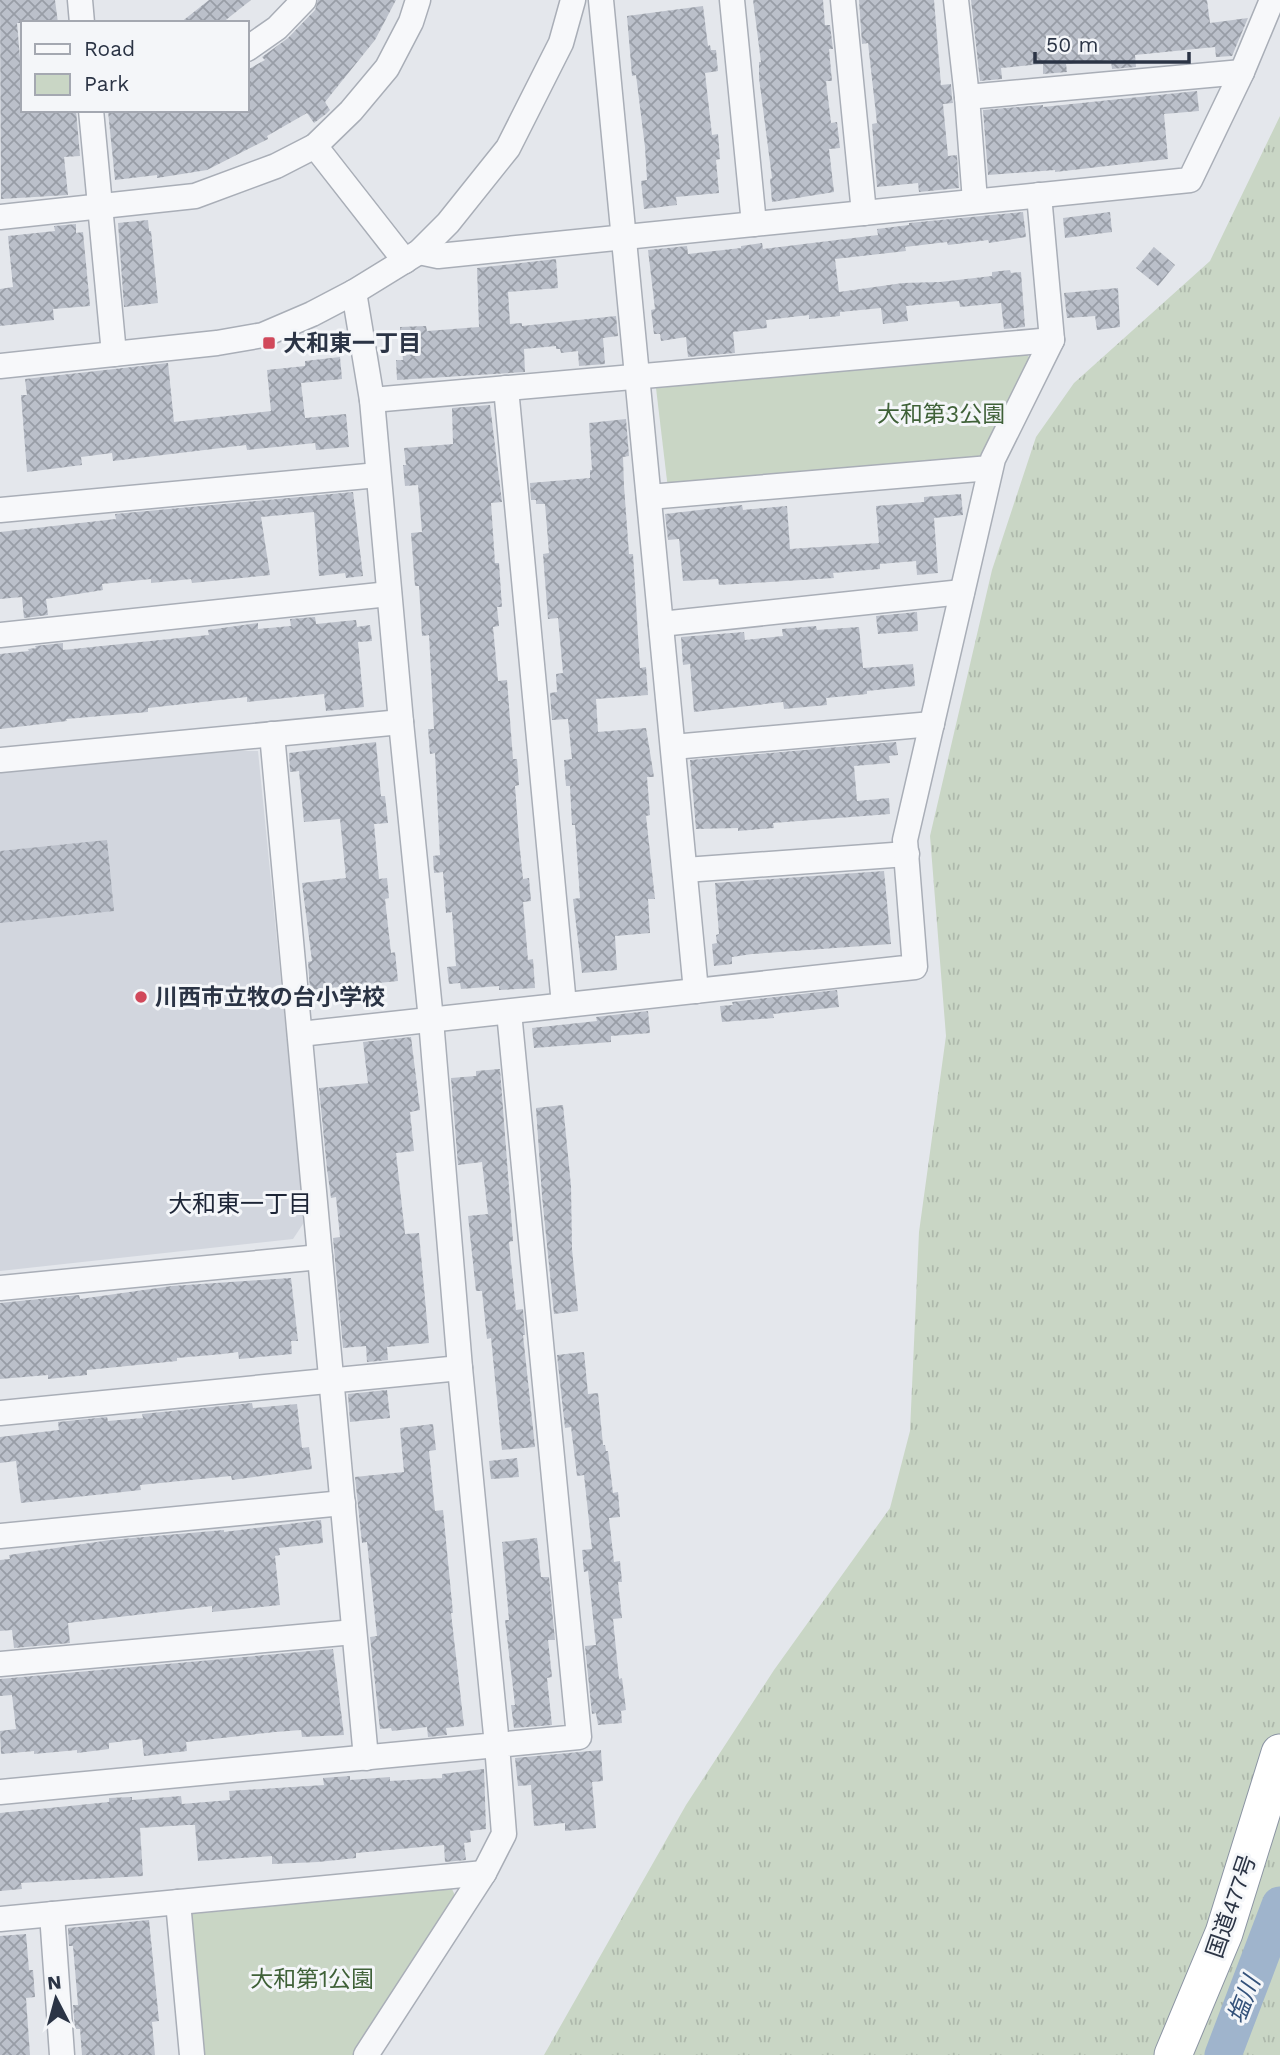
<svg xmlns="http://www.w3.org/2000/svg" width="1280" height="2055" viewBox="0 0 1280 2055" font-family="'Work Sans','Noto Sans JP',sans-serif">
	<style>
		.built { fill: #d2d6de }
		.grass { fill: url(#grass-tufts) }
		.park { fill: #c9d6c5 }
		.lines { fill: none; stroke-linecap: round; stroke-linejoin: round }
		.river { stroke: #9fb4cc; stroke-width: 37 }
		.building { fill: url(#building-cross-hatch) }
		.minor-casing { stroke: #a9aeb7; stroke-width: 27 }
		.highway-casing { stroke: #8b94a3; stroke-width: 39 }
		.minor { stroke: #f7f8fa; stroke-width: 24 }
		.highway { stroke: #fff; stroke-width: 37 }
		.poi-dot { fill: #d1495b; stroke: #f4f6f9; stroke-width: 2.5 }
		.labels { text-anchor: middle; stroke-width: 6; stroke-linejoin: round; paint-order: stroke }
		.poi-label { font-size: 23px; font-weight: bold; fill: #2b3445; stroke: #f4f6f9; text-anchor: start }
		.park-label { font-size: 23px; fill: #3f6138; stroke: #f4f6f9 }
		.street-label { font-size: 23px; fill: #2b3445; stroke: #f4f6f9 }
		.neighbourhood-label { font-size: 24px; fill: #1d2536; stroke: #f4f6f9 }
		.water-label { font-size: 24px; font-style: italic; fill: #34527a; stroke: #f4f6f9 }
	</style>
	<defs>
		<pattern id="grass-tufts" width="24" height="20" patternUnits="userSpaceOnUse" patternTransform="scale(1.75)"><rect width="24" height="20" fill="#c9d6c5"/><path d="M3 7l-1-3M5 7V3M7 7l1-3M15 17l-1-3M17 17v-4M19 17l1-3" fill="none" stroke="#adb8ab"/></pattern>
		<pattern id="building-cross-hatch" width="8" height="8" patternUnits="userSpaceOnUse" patternTransform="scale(1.75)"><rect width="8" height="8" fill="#bbc0ca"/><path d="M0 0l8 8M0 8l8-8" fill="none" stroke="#989da6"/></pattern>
	</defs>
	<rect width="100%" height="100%" fill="#e4e7ec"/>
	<polygon class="built" points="235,751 258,751 305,1221 293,1239 0,1271 0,772"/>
	<polygon class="grass" points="1280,116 1280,2055 544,2055 686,1805 774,1670 890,1508 910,1431 919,1232 946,1036 930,836 992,570 1036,437 1074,383 1210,261"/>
	<g class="park">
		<polygon points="1026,354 1031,359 978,463 668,489 656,388"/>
		<polygon points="452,1889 457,1900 356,2055 195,2055 182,1915"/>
	</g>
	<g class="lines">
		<polyline class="river" points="1223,2055 1280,1905"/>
	</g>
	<g class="building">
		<polygon points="0,0 55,0 58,23 17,23 20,58 23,57 23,110 76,110 80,156 64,157 68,195 1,199"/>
		<polygon points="209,0 251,0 222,23 180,23"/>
		<polygon points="318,0 396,0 375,40 325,102 330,110 326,114 314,123 307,113 267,136 268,139 207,170 157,178 157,175 115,180 108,111 247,110 247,70 265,60 262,57 288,38 315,10"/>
		<polygon points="753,0 823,0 825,25 830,25 833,49 829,49 832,81 826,81 831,123 837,122 840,148 829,149 834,192 772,202 770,179 772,178 759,78 759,62 761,62"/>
		<polygon points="859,0 934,0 941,85 951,84 952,98 953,103 943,104 948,156 957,155 959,188 919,192 918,183 877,187 872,124 877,123 872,79 868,43 862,44"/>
		<polygon points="971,0 1207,0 1210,23 1248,18 1232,56 1216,57 1215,47 1135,55 1136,67 1112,69 1111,60 1066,64 1067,72 1043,74 1043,64 1001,68 1002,79 980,81"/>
		<polygon points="703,6 708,46 710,45 711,50 716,50 718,71 705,73 712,135 718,134 720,159 716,160 719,193 676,197 677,205 644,209 641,181 647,180 645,147 636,75 632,76 627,16"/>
		<polygon points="1197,91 1199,111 1164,114 1168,159 1055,172 1055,170 988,175 983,110 1043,105 1043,107"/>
		<polygon points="1023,212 1026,237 989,243 988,240 948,245 947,242 905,247 906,251 835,259 839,292 903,283 940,282 992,276 992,272 1010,270 1011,273 1021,272 1025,327 1004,329 1001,303 960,307 959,301 906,306 908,321 883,324 881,308 840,312 840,316 809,319 809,315 766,320 767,328 733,332 735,353 688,357 686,337 661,341 660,334 654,334 651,310 655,309 648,250 687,246 688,254 741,248 741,246 762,243 763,249 878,235 877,229 909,225 909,223"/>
		<polygon points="1110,212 1112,232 1065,238 1063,218"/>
		<polygon points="148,220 149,231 151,231 158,303 124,307 118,223"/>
		<polygon points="76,224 76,233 83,232 90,306 53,309 54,320 0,326 0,289 13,287 8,236 55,231 54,226"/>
		<polygon points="1154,247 1175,265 1158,286 1136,268"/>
		<polygon points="556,259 558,288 508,292 510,324 522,323 522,326 616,316 618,336 603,338 605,364 579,366 578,351 561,353 560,349 556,349 556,346 524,349 525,372 397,380 396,360 403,360 400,327 426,326 427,331 479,327 477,268"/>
		<polygon points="1118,288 1120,327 1097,330 1095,316 1067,318 1064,293"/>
		<polygon points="340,357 342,379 301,383 305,418 346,414 349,447 316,450 315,443 247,450 246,445 113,461 112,453 81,457 82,465 27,472 21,395 27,395 25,379 168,363 174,422 271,411 267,370 305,366 305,361"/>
		<polygon points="490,405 502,502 491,503 495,563 499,563 502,607 497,607 499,626 493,627 498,681 507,680 513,759 517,759 519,785 515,786 519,840 523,879 529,878 531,901 523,902 528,960 533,959 535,988 499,990 499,986 461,989 460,983 449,984 447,967 456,966 452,912 446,913 443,872 434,873 433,856 440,855 435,753 430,754 428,729 434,729 429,635 422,636 419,586 415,586 411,533 422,532 418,485 405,486 403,465 406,465 404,448 453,444 452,408"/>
		<polygon points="626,419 629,456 623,457 624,486 629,554 633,554 640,668 646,667 648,695 596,699 598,732 646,728 654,777 647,777 650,815 646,816 655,899 648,899 650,933 615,936 617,970 582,973 573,899 580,898 575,825 572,825 570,786 566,786 564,760 572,759 568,719 552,720 550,693 557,692 556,674 563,673 558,618 548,619 543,554 549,553 545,504 536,504 536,500 531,500 530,483 590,478 590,470 592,470 589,423"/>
		<polygon points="353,492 363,576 346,578 345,573 319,576 314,512 261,517 270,575 192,583 191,579 151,583 151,579 102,584 103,590 46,599 48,615 24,618 22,597 0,599 0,532 116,519 115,514"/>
		<polygon points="961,494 963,515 934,518 938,573 917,575 916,561 880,564 880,569 833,573 834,578 719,585 718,579 683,581 679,539 668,540 665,514 742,505 743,510 787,506 790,549 879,543 876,506 924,502 924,497"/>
		<polygon points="917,612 918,631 878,634 876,616"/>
		<polygon points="315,617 316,624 356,620 357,627 370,625 372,641 358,642 364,707 326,711 324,694 247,702 247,697 148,708 148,712 66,719 67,721 0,729 0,654 29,651 28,649 36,648 35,646 63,643 63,650 209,635 208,630 258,623 258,629 291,626 290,619"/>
		<polygon points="816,626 817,630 859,627 863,668 913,664 915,686 867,691 867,694 826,698 827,705 784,709 783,702 694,712 690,664 683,665 681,637 744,632 745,640 783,636 782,629"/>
		<polygon points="376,742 381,796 385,796 388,823 374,824 379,879 387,878 389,898 385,899 391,953 395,952 398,981 310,990 308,962 312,961 302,883 346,878 340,819 304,822 299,771 290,772 289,753"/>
		<polygon points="896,742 898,755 889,756 890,763 854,766 857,801 889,798 890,814 773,823 774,828 738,831 738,828 696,829 690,760"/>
		<polygon points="107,840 114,911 0,923 0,851"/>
		<polygon points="884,871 891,944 752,954 732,957 732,964 714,966 712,944 717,943 716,935 719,934 715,883"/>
		<polygon points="837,990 839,1007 773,1014 774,1018 722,1022 720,1006 733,1005 732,1002"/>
		<polygon points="648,1011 650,1033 611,1036 611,1042 534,1048 532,1028 597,1021 596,1017"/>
		<polygon points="411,1037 420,1110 410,1112 414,1151 396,1153 405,1234 419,1233 429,1343 387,1347 388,1360 367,1362 366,1346 343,1348 333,1238 340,1237 336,1197 331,1198 327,1169 319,1088 368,1083 363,1042"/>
		<polygon points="500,1069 513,1241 509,1242 516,1310 523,1309 525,1335 523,1335 535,1447 502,1450 491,1338 487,1339 482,1291 476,1291 468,1216 488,1214 482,1162 458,1165 451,1078 476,1076 476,1071"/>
		<polygon points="563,1105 571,1186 572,1249 578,1311 554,1314 542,1196 536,1108"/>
		<polygon points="291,1278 298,1341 291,1341 292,1354 239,1359 238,1352 223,1354 177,1358 177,1361 87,1370 87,1375 48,1379 48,1375 0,1379 0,1303 79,1295 80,1299 172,1286"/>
		<polygon points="584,1352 588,1394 598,1393 603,1445 605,1445 606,1451 608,1451 613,1493 618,1492 620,1517 609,1518 614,1562 620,1561 622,1582 618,1582 622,1618 613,1619 619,1679 622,1678 626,1710 621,1711 622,1723 598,1725 596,1713 592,1714 585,1646 596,1645 588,1571 584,1572 582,1550 592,1549 584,1475 577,1476 571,1427 565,1428 557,1355"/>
		<polygon points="387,1390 390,1418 350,1422 348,1394"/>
		<polygon points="252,1403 253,1408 297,1404 302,1448 309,1447 312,1469 232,1480 231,1476 140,1485 141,1490 21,1503 16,1461 0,1463 0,1437 59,1430 58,1422 107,1417 108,1421 143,1418 142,1414"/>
		<polygon points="433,1424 436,1450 429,1451 435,1511 443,1510 453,1613 451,1613 464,1726 446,1728 447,1735 428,1737 427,1727 392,1731 391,1728 380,1729 370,1637 377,1636 367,1542 362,1543 355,1477 404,1472 400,1428"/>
		<polygon points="517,1458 519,1477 491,1479 489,1461"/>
		<polygon points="321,1520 323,1543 279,1548 280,1555 275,1556 280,1605 212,1612 212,1606 68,1623 70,1643 14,1648 12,1630 0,1631 0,1560 10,1559 9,1555 110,1540 224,1530 224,1532"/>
		<polygon points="537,1538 541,1577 549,1577 555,1640 548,1640 552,1677 547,1678 552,1725 514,1728 511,1705 515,1705 505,1620 509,1620 502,1542"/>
		<polygon points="333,1649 344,1735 302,1737 301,1730 275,1732 186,1742 187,1751 144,1756 142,1739 109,1743 109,1749 77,1753 77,1750 34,1754 34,1751 1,1754 0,1731 16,1729 12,1695 0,1696 0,1679"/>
		<polygon points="601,1750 603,1781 592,1782 596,1828 565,1831 565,1823 534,1826 531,1785 518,1786 515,1758"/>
		<polygon points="484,1769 486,1829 470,1831 471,1842 464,1843 466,1860 445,1862 444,1845 356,1853 356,1858 318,1862 272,1864 272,1856 198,1861 195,1825 187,1825 140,1828 143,1876 21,1883 22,1889 0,1891 0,1813 109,1802 109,1798 132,1797 132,1800 181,1796 182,1804 230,1800 229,1791 324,1785 323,1778 350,1776 350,1780 390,1777 390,1781 442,1778 442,1774"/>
		<polygon points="149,1920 159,2021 152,2022 155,2055 82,2055 80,2029 75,2029 73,2005 78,2005 73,1946 69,1946 68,1928"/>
		<polygon points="26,1934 29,1970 33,1970 35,1997 26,1998 30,2055 0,2055 0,1936"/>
	</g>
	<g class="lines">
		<defs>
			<g id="minor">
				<polyline points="80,0 82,23"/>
				<polyline points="601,0 696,991"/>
				<polyline points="732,0 754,224"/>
				<polyline points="843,0 864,213"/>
				<polyline points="956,0 967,97"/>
				<polyline points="247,49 277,28 304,0"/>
				<polyline points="91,110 114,354"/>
				<polyline points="315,146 405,261"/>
				<polyline points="975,201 967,97 1242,72"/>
				<polyline points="0,217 195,196 276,166 315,146 351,111 387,68 411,22 418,0"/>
				<polyline points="419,252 438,256 1190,180 1242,72 1272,0"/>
				<polyline points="0,366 217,343 263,335 312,314 354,292 419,252 448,223 508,148 561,43 573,0"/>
				<polyline points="506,388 564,1005"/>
				<polyline points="372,400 1052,340"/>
				<polyline points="649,497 990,468"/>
				<polyline points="0,510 378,475"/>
				<polyline points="661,624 962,592"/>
				<polyline points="0,635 389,594"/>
				<polyline points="272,734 366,1758"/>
				<polyline points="673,747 932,724"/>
				<polyline points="0,760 401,722"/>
				<polyline points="685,870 907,854"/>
				<polyline points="300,1034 915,967 905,840 993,459 1052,340 1039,195"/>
				<polyline points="0,1288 320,1257"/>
				<polyline points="0,1413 460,1368"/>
				<polyline points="0,1536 343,1503"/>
				<polyline points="0,1664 354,1632"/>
				<polyline points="0,1792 497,1745 460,1368 431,1020 401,722 372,400 354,292"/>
				<polyline points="178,1902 192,2055"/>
				<polyline points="52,1914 62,2055"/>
				<polyline points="0,1919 484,1873"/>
				<polyline points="366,2055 484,1873 504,1834 497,1745 579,1737 509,1012"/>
			</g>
			<polyline id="highway" points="1173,2055 1224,1933 1280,1753"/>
		</defs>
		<use href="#minor" class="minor-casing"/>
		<use href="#highway" class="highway-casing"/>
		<use href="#minor" class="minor"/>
		<use href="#highway" class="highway"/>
	</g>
	<g class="poi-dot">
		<rect x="262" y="336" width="14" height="14" rx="3.5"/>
		<circle cx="141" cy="997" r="7"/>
	</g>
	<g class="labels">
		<g class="poi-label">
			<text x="283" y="351">大和東一丁目</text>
			<text x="155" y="1005">川西市立牧の台小学校</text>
		</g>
		<g class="park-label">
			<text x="941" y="422">大和第3公園</text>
			<text x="312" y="1987">大和第1公園</text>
		</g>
		<g class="street-label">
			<text transform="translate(1231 1906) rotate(-71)" y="8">国道477号</text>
		</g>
		<g class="neighbourhood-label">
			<text x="240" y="1212">大和東一丁目</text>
		</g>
		<g class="water-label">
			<text transform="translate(1244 2000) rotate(-69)" y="8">塩川</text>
		</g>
	</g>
	<rect x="21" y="21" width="228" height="91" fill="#f4f6f9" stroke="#a4a8b1" stroke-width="2"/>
	<rect x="35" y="44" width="35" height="10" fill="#f7f8fa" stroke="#a4a8b1" stroke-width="2"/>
	<text x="84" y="56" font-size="21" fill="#2b3445">Road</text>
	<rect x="35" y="74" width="35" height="21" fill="#c9d6c5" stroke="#a4a8b1" stroke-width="2"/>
	<text x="84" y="91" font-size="21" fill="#2b3445">Park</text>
	<g transform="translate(56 1999) rotate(354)" stroke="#f4f6f9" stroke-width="5" paint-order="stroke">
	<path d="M0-5L12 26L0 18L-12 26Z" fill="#2b3445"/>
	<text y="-10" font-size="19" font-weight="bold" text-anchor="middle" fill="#2b3445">N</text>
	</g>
	<path d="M1035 52v10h154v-10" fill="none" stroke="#2b3445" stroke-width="3.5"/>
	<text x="1046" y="52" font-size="21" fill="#2b3445" stroke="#f4f6f9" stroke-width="5" paint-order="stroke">50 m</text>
</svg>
